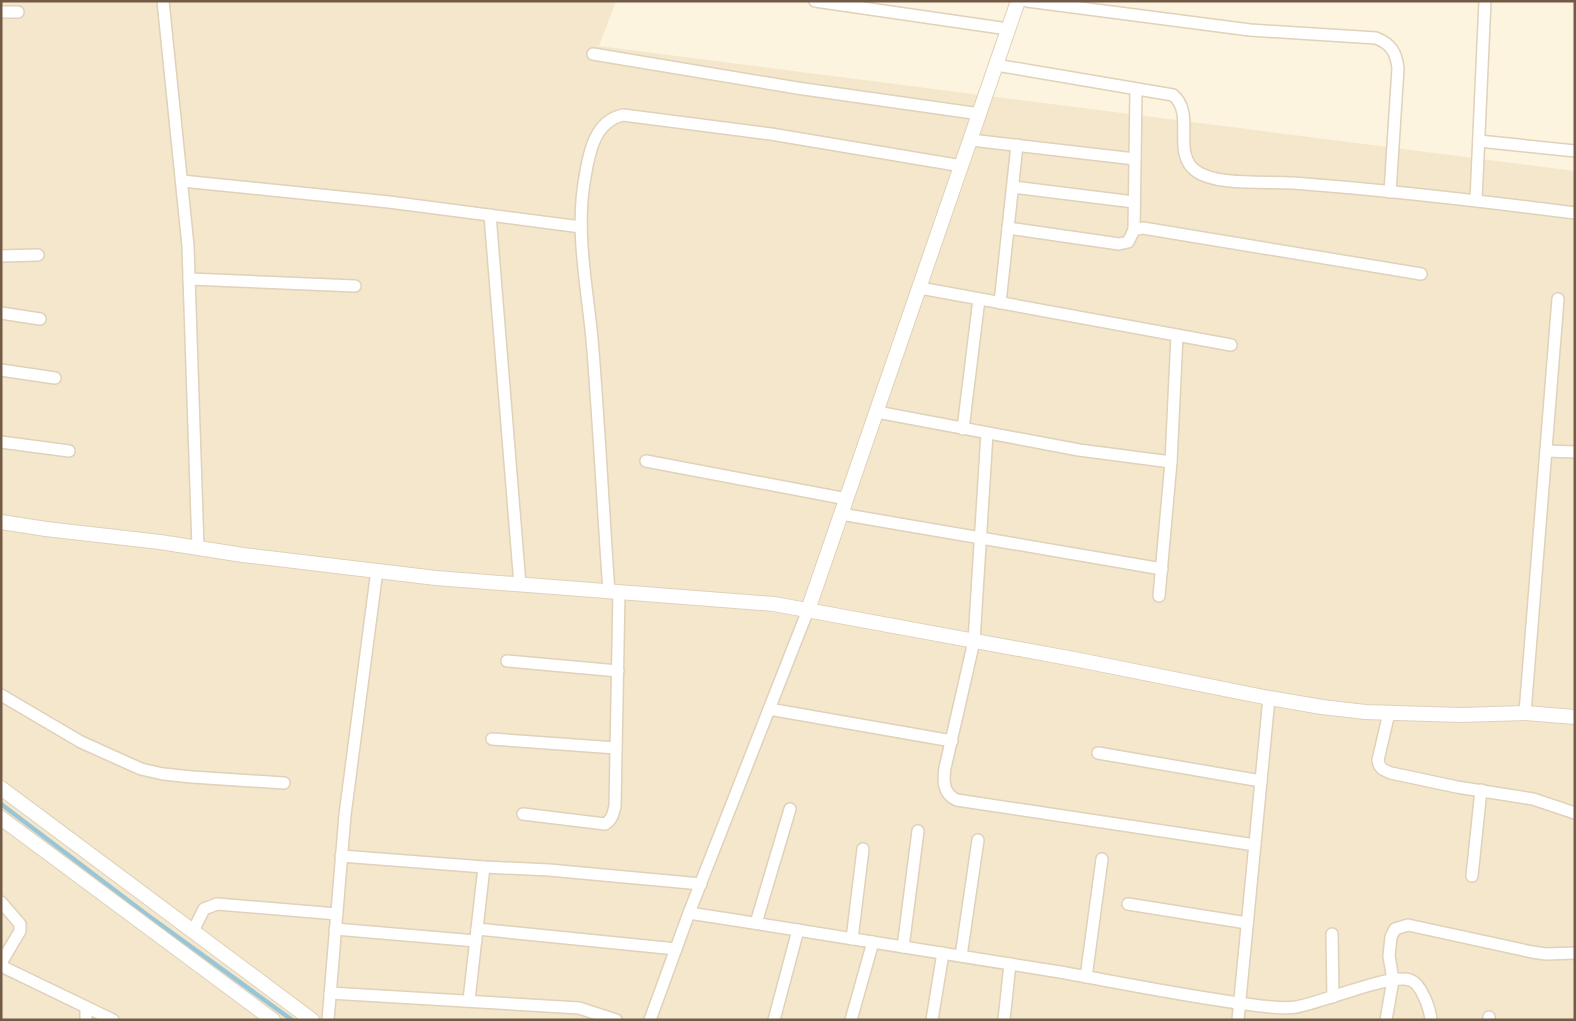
<svg xmlns="http://www.w3.org/2000/svg" width="1576" height="1021" viewBox="0 0 1576 1021" font-family="Jost,sans-serif">
	<style>
		.residential { fill: #f4e7cc }
		.lines { fill: none; stroke-linecap: round; stroke-linejoin: round }
		.stream { stroke: #99c6d7; stroke-width: 4.5 }
		.minor-casing { stroke: #e0d1ba; stroke-width: 14 }
		.tertiary-casing { stroke: #e0d1ba; stroke-width: 16 }
		.minor { stroke: #fff; stroke-width: 11 }
		.tertiary { stroke: #fff; stroke-width: 14 }
	</style>
	<rect width="100%" height="100%" fill="#fcf4de"/>
	<polygon class="residential" points="1,1 616,1 599,46 1575,171 1575,1020 1,1020"/>
	<g class="lines">
		<polyline class="stream" points="1,804 146,914 292,1020"/>
		<defs>
			<g id="minor">
				<polyline points="163,1 188,246 198,548"/>
				<polyline points="815,1 1008,29"/>
				<path d="M1027 1 1250 30 1376 38C1391 44 1396 52 1398 68L1390 192"/>
				<polyline points="1,12 18,12"/>
				<polyline points="593,54 797,88 980,114"/>
				<path d="M996 65 1173 95C1196 114 1171 153 1196 171 1216 186 1267 181 1293 183 1387 190 1481 201 1575 213"/>
				<polyline points="971,140 1135,159"/>
				<polyline points="1479,141 1575,151"/>
				<polyline points="182,181 389,202 581,227"/>
				<polyline points="1013,187 1134,202"/>
				<polyline points="1476,200 1485,1"/>
				<polyline points="490,215 520,585"/>
				<polyline points="1008,228 1119,244 1128,242 1134,230 1143,228 1421,274"/>
				<polyline points="1134,230 1136,90"/>
				<polyline points="1,256 38,255"/>
				<polyline points="189,279 355,286"/>
				<polyline points="920,288 1231,345"/>
				<polyline points="1000,303 1017,145"/>
				<polyline points="1,313 40,319"/>
				<polyline points="1,370 55,378"/>
				<polyline points="877,412 1079,450 1171,462"/>
				<polyline points="963,429 979,299"/>
				<path d="M987 433 974 641 945 768C943 781 943 794 957 800L1255 845"/>
				<polyline points="1,442 69,451"/>
				<polyline points="1546,451 1575,452"/>
				<polyline points="646,461 847,499"/>
				<polyline points="841,514 1162,569"/>
				<path d="M609 592C603 508 599 423 592 339 587 286 575 231 585 177 589 152 595 121 623 115L771 134 962 166"/>
				<polyline points="1159,596 1171,462 1177,335"/>
				<polyline points="507,661 618,671"/>
				<polyline points="1,695 81,742 141,769 163,774 192,777 284,783"/>
				<polyline points="769,709 952,741"/>
				<path d="M1389 713 1378 760C1379 768 1383 770 1391 773L1457 787 1533 799 1575 813"/>
				<polyline points="1525,713 1558,299"/>
				<polyline points="492,739 616,748"/>
				<polyline points="1098,753 1261,781"/>
				<path d="M523 814 605 824C612 820 613 814 615 806L619 592"/>
				<polyline points="341,856 484,867 549,870 701,884"/>
				<polyline points="1472,876 1481,790"/>
				<polyline points="1,902 20,924 20,931 1,963"/>
				<polyline points="1128,904 1247,923"/>
				<path d="M689 913C813 932 937 952 1060 972 1127 984 1194 998 1261 1006 1273 1007 1285 1009 1296 1007 1321 1003 1391 973 1410 980 1421 983 1430 1009 1431 1020"/>
				<polyline points="756,923 790,809"/>
				<polyline points="335,929 476,941"/>
				<polyline points="477,929 676,949"/>
				<polyline points="193,931 204,909 217,904 337,914"/>
				<polyline points="1332,934 1333,997"/>
				<polyline points="852,939 863,849"/>
				<polyline points="903,947 918,831"/>
				<polyline points="961,956 978,840"/>
				<polyline points="1,966 113,1020"/>
				<polyline points="1086,977 1102,859"/>
				<polyline points="330,993 579,1008 616,1020"/>
				<polyline points="469,1000 484,867"/>
				<polyline points="86,1020 86,1007"/>
				<polyline points="328,1020 345,815 377,570"/>
				<polyline points="650,1020 689,913 808,610"/>
				<polyline points="774,1020 798,930"/>
				<polyline points="851,1020 873,942"/>
				<polyline points="932,1020 943,953"/>
				<polyline points="1004,1020 1010,964"/>
				<polyline points="1238,1020 1269,698"/>
				<polyline points="1386,1020 1393,980 1389,956 1391,937 1395,929 1408,925 1532,952 1546,954 1575,953"/>
				<polyline points="1489,1020 1489,1017"/>
			</g>
			<g id="tertiary">
				<polyline points="1,522 46,529 160,542 243,555 436,578 774,604 1079,660 1269,698 1322,707 1365,712 1461,715 1525,713 1575,717"/>
				<polyline points="808,610 1018,1"/>
				<polyline points="1,788 312,1020"/>
				<polyline points="1,818 273,1020"/>
			</g>
		</defs>
		<use href="#minor" class="minor-casing"/>
		<use href="#tertiary" class="tertiary-casing"/>
		<use href="#minor" class="minor"/>
		<use href="#tertiary" class="tertiary"/>
	</g>
	<rect width="1576" height="1021" fill="none" stroke="#725b46" stroke-width="5"/>
</svg>
